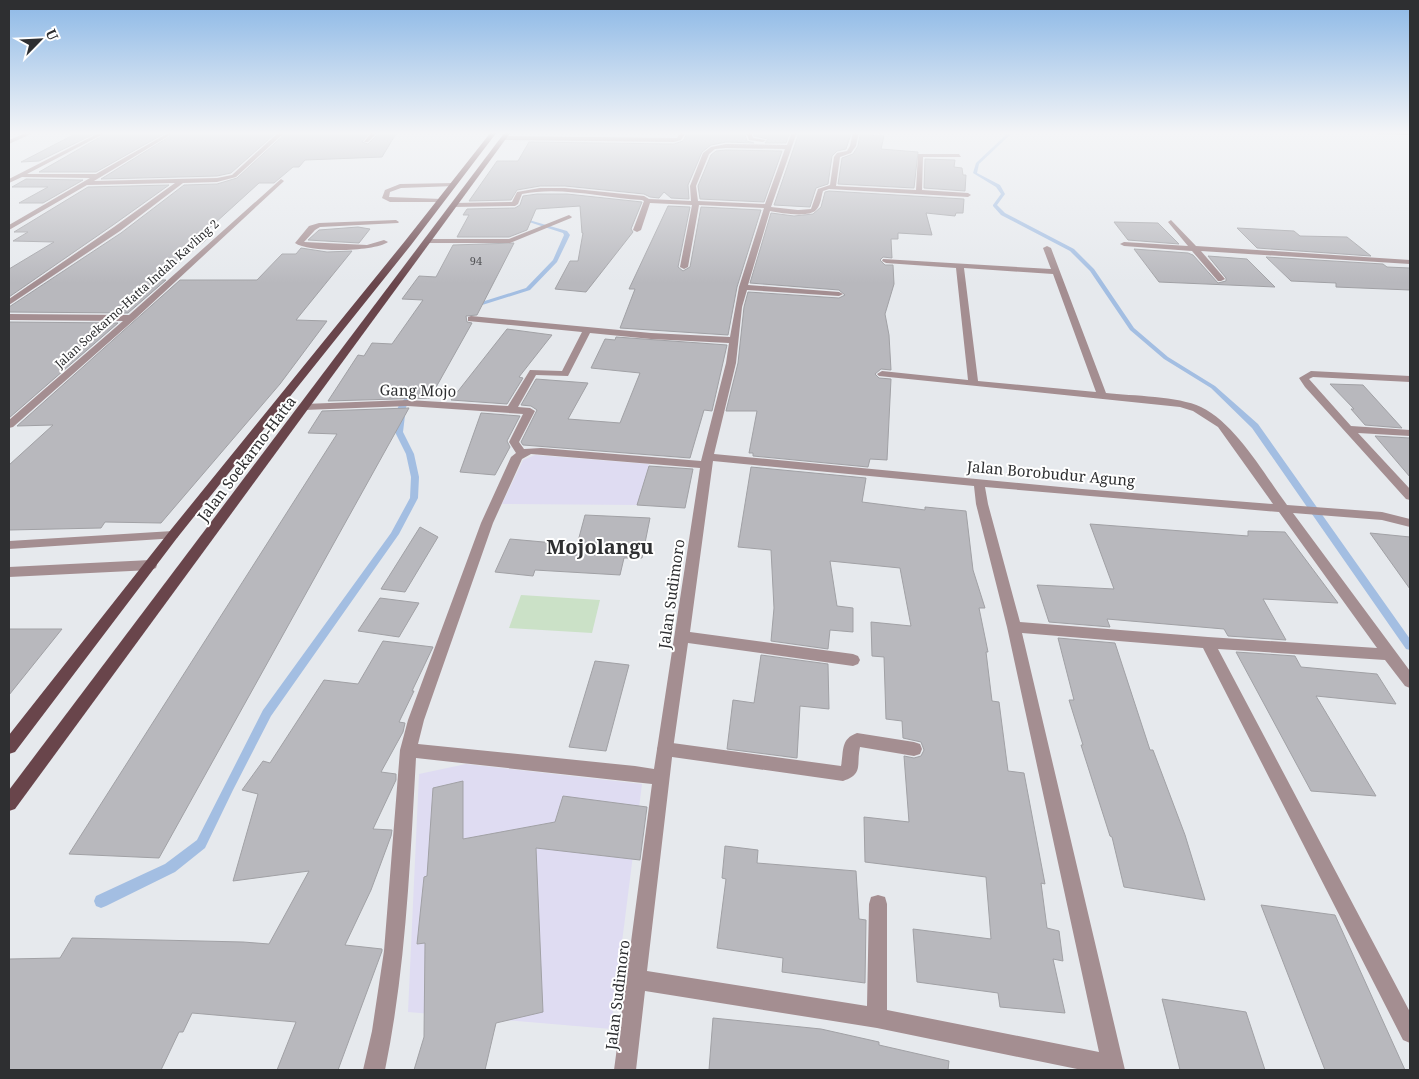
<svg xmlns="http://www.w3.org/2000/svg" width="1419" height="1079" viewBox="0 0 1419 1079" font-family="'Noto Serif',serif">
	<style>
		.education { fill: #dfdcf2 }
		.green { fill: #cbe1c7 }
		.lines { fill: none; stroke-linecap: round; stroke-linejoin: round }
		.stream { fill: #a3bee2; fill-rule: evenodd }
		.building { fill: #b8b8bd; stroke: #a1a1a5 }
		.lane { fill: #a48e91; fill-rule: evenodd }
		.street { fill: #a48e91; fill-rule: evenodd }
		.secondary { fill: #826368; fill-rule: evenodd }
		.primary { fill: #69454b; fill-rule: evenodd }
		.labels { text-anchor: middle; stroke-width: 4; stroke-linejoin: round; paint-order: stroke }
		.far-number-label { font-size: 11px; fill: #505154 }
		.far-street-label { font-size: 12px; fill: #2e2f31; stroke: #fff }
		.street-label { font-size: 15px; fill: #2e2f31; stroke: #fff }
		.district-label { font-size: 20px; font-weight: bold; fill: #2e2f31; stroke: #fff }
	</style>
	<rect width="100%" height="100%" fill="#e6e9ed"/>
	<g class="education">
		<polygon points="535,455 649,464 638,505 502,504 523,460"/>
		<polygon points="466,764 642,784 611,1029 408,1012 419,774"/>
	</g>
	<polygon class="green" points="521,595 600,600 592,633 509,628"/>
	<g class="lines">
		<g class="stream">
			<polygon points="1009,132 1013,132 979,164 977,173 1000,185 1005,194 997,205 1005,213 1074,249 1094,269 1134,328 1168,357 1215,386 1258,424 1410,639 1410,650 1406,649 1252,428 1211,388 1164,359 1130,330 1090,271 1070,251 1001,215 993,206 993,205 1001,194 996,187 973,173 976,163"/>
			<polygon points="529,220 567,231 570,235 557,262 530,290 479,306 476,309 472,309 471,308 475,304 526,288 553,260 564,235 563,233 529,222"/>
			<polygon points="415,387 418,389 406,407 403,432 414,454 419,477 418,498 399,534 271,716 233,790 205,848 175,872 106,906 101,908 96,906 94,901 96,896 165,864 197,840 263,710 391,533 410,498 411,477 406,454 395,432 398,407 413,388"/>
		</g>
	</g>
	<g class="building">
		<polygon points="79,132 98,132 39,161 21,162"/>
		<polygon points="109,132 167,132 96,172 39,172"/>
		<polygon points="177,132 277,132 231,173 217,176 101,179"/>
		<polygon points="287,132 370,132 362,142 368,144 380,132 397,132 382,157 305,160 299,167 293,167 274,183 259,183 203,234 213,234 158,280 166,280 128,313 9,312 9,307 121,233 184,185 217,184 237,178"/>
		<polygon points="688,132 744,132 747,141 754,143 726,142 711,145 702,152 688,185 689,199 671,198 664,192 659,198 650,197 644,194 565,186 540,186 517,190 511,200 469,201 497,161 518,161 529,142 674,144 683,141"/>
		<polygon points="753,132 790,132 786,143 765,143 768,139 754,136"/>
		<polygon points="820,132 851,134 846,149 837,151 832,156 828,184 816,188 810,207 774,205 799,133 820,134"/>
		<polygon points="860,135 884,136 881,149 918,152 914,188 838,184 842,158 853,154 858,146"/>
		<polygon points="726,150 782,151 764,202 700,199 698,186 711,155 716,151"/>
		<polygon points="925,159 955,160 954,167 962,168 963,175 966,175 965,191 924,188"/>
		<polygon points="26,179 83,180 43,203 19,203 48,187 12,187"/>
		<polygon points="169,185 113,225 9,297 9,269 54,242 13,241 28,232 14,232 88,187"/>
		<polygon points="829,191 964,199 963,213 956,213 955,216 926,213 932,235 898,233 898,239 891,239 892,258 883,257 880,260 885,265 893,265 894,284 885,314 889,335 891,370 881,369 875,374 879,378 891,379 887,460 870,459 868,467 753,456 753,453 749,453 757,411 726,411 738,363 744,307 748,292 839,298 845,295 839,290 750,283 771,213 794,216 813,214 821,207 825,192"/>
		<polygon points="537,194 567,194 642,202 631,229 633,232 586,292 555,289 570,261 578,261 583,233 582,233 580,206 536,209 527,230 509,237 457,237 469,215 463,215 467,209 515,208 520,205 523,196"/>
		<polygon points="668,206 690,207 678,267 683,271 690,267 701,207 761,210 737,287 728,335 620,328 635,289 629,289"/>
		<polygon points="1114,222 1158,223 1179,244 1128,240"/>
		<polygon points="358,227 370,229 359,243 308,240 319,230"/>
		<polygon points="1237,228 1294,231 1300,236 1347,237 1371,256 1257,248"/>
		<polygon points="514,243 477,315 466,316 467,322 472,323 430,398 328,401 358,355 364,356 372,343 392,344 423,300 402,299 419,276 436,277 453,245"/>
		<polygon points="301,248 327,252 352,251 296,320 327,321 280,384 161,523 105,522 101,528 9,530 9,465 53,425 17,426 180,280 257,280 282,254 296,254"/>
		<polygon points="1134,249 1188,253 1193,255 1218,283 1226,281 1226,278 1208,256 1247,259 1275,287 1159,282"/>
		<polygon points="1266,257 1383,264 1387,267 1410,268 1410,290 1336,287 1336,283 1291,281"/>
		<polygon points="9,322 118,323 9,418"/>
		<polygon points="507,329 552,335 519,377 523,378 507,404 451,400"/>
		<polygon points="616,337 727,345 712,411 704,410 690,458 523,445 521,442 537,410 531,406 521,405 536,379 588,383 568,419 620,423 640,373 591,368 605,339 615,340"/>
		<polygon points="1330,384 1363,385 1402,428 1365,425 1351,409 1354,409"/>
		<polygon points="409,408 159,858 69,854 337,434 308,433 322,411"/>
		<polygon points="481,413 520,416 507,441 510,447 495,475 460,472"/>
		<polygon points="1375,436 1410,438 1410,477"/>
		<polygon points="649,466 693,469 685,508 637,505"/>
		<polygon points="751,467 866,478 862,502 925,510 925,507 966,511 973,570 985,608 979,608 988,652 986,652 992,701 999,702 1008,771 1024,773 1045,884 1041,883 1047,928 1059,931 1063,961 1053,959 1065,1013 1000,1007 998,993 917,982 913,929 991,939 986,877 865,862 864,817 909,822 904,756 914,758 921,756 924,750 921,742 903,738 902,721 886,719 884,657 872,656 871,622 911,626 900,568 830,561 837,606 853,608 853,632 830,630 828,649 771,641 774,608 771,550 738,547"/>
		<polygon points="585,515 650,518 642,558 624,558 620,575 535,570 533,576 495,572 510,539 577,545"/>
		<polygon points="1090,524 1248,536 1248,531 1285,532 1338,603 1263,599 1286,640 1228,636 1224,629 1107,619 1110,627 1049,622 1037,585 1114,589"/>
		<polygon points="420,527 438,537 405,592 381,589"/>
		<polygon points="1370,533 1410,537 1410,589"/>
		<polygon points="380,598 419,603 399,637 358,631"/>
		<polygon points="9,629 62,629 9,695"/>
		<polygon points="1058,638 1115,643 1150,750 1153,750 1185,835 1205,900 1124,887 1112,837 1110,836 1081,745 1083,745 1069,700 1074,700"/>
		<polygon points="383,641 433,647 412,691 414,691 399,722 405,723 403,732 381,772 396,774 396,780 373,829 392,830 391,836 371,890 345,945 382,949 382,951 338,1070 277,1070 296,1022 192,1013 183,1032 179,1032 161,1070 9,1070 9,959 60,958 72,938 243,942 269,944 309,871 233,881 258,794 242,790 263,761 270,763 324,680 358,684"/>
		<polygon points="1236,652 1295,656 1301,667 1377,674 1396,704 1316,696 1376,796 1311,791"/>
		<polygon points="761,655 828,664 829,709 800,706 797,758 727,749 733,700 754,703"/>
		<polygon points="595,661 629,665 606,751 569,747"/>
		<polygon points="463,781 463,839 555,822 563,796 647,807 640,860 536,848 543,1012 496,1023 485,1070 414,1070 424,1037 425,943 417,944 424,877 427,876 433,788"/>
		<polygon points="725,846 758,850 757,863 856,871 859,919 866,920 865,983 782,972 783,958 717,948 726,879 722,878"/>
		<polygon points="1261,905 1335,915 1405,1070 1325,1070"/>
		<polygon points="1162,999 1246,1012 1265,1070 1180,1070"/>
		<polygon points="713,1018 821,1029 879,1042 879,1045 949,1061 948,1070 709,1070"/>
	</g>
	<g class="lines">
		<g class="lane">
			<polygon points="453,183 455,184 455,186 401,188 390,192 389,197 442,199 443,200 440,202 390,202 382,198 385,190 400,184"/>
			<polygon points="569,215 572,217 571,218 510,243 428,243 424,241 428,239 509,239"/>
			<path d="M396 220 399 222 398 223 320 227 315 230 304 242 367 245 384 240 388 242C374 252 309 253 295 243L309 226 319 223Z"/>
			<path d="M857 733 914 742 920 744 922 749 920 754 914 756 860 747C856 765 864 774 843 781L665 756 659 754 657 749 659 744 665 742 841 766C844 752 840 739 857 733Z"/>
		</g>
		<g class="street">
			<polygon points="28,132 35,132 9,144 9,140"/>
			<polygon points="101,132 107,132 27,174 96,174 170,132 175,132 94,181 217,178 232,175 279,132 285,132 236,177 217,182 183,183 120,231 9,305 9,299 114,227 175,183 87,185 9,230 9,225 90,178 22,177 9,183 9,179"/>
			<polygon points="372,132 378,132 368,142 364,142"/>
			<polygon points="681,132 686,132 681,140 674,142 504,140 501,138 504,136 674,138 677,138"/>
			<polygon points="746,132 751,132 753,138 766,140 763,142 749,140"/>
			<path d="M792 132H797L771 207 798 210 811 209 818 189 830 185 834 157 837 153 847 151 850 146 853 132H859L856 146 851 153 840 157 836 186 916 190 918 154H959L961 157H923L922 190 968 193 971 195 968 197 829 189 823 191C821 197 821 205 816 210 809 218 780 213 770 211L748 285 839 292 843 294 839 296 747 290 742 307 736 363 714 454 1082 489 1273 504 1218 427 1193 411 1180 407 879 376 877 374 882 371 968 380 956 268 886 263 882 261 883 259 1051 269 1043 248 1047 246 1051 248 1106 393C1133 396 1178 396 1201 407 1236 424 1264 474 1287 505L1382 512 1410 519V527L1382 520 1293 513 1410 671V688L1405 686 1385 660 1218 649 1410 1012V1043L1403 1040 1203 648 1022 633 1125 1070H1082L877 1028 645 991 636 1070H614L652 784 416 758C410 863 406 967 385 1070H363L372 1031 384 951 400 750 408 720 481 523 511 457 516 453 509 442 523 414 408 406 304 410 299 407 304 404 408 400 508 406 530 370 562 371 582 332 468 321V317L471 316 651 333 730 337 739 287 764 208 699 205 688 267 684 269 680 267 692 205 650 203 641 230 637 232 633 230 644 201 642 200C603 198 561 186 522 194L518 204 515 206 454 207 451 205 454 203 512 202 517 192 540 188H565L644 196 649 199 691 201 690 186 703 153 711 147 726 144 787 145ZM726 148 785 149 765 204 698 201 696 186 709 154 715 149ZM964 268 1053 274 1096 392 978 381ZM590 333 651 339 729 343 726 363 701 461 541 448 524 449 519 442 535 411 530 408 518 407 536 375 568 376ZM531 454 700 468 654 769 635 766 418 744 424 720 493 523 522 459ZM713 461 974 486 976 504 1007 627 1099 1052 887 1010V904L885 897 878 895 871 897 869 904 867 1006 647 971 673 749 688 643 853 666 858 664 860 660 858 656 853 654 690 632ZM985 487 1279 512 1377 648 1208 637 1020 622 988 504Z"/>
			<polygon points="863,132 883,132 880,134"/>
			<polygon points="281,179 284,181 283,182 134,320 13,427 9,428 9,420 123,321 9,320 9,314 129,315"/>
			<polygon points="1171,220 1196,246 1410,260 1410,264 1201,251 1225,279 1221,281 1218,281 1192,251 1124,246 1120,244 1124,242 1188,246 1168,222"/>
			<polygon points="1311,371 1410,376 1410,382 1313,377 1309,379 1351,426 1410,430 1410,436 1358,433 1410,489 1410,500 1406,499 1305,387 1299,378"/>
			<polygon points="173,531 179,535 177,538 9,549 9,541"/>
			<polygon points="151,560 156,562 157,565 156,568 151,570 9,577 9,567"/>
		</g>
		<polygon class="secondary" points="1374,132 1410,132 1410,135 1377,134"/>
		<g class="primary">
			<polygon points="491,132 497,132 411,245 177,538 15,752 9,754 9,735 169,532 405,241"/>
			<polygon points="505,132 511,132 15,809 9,811 9,790"/>
		</g>
	</g>
	<linearGradient id="sky" x2="0" y2="1"><stop stop-color="#8cb8e6"/><stop offset="0.47" stop-color="#f4f5f7"/><stop offset="1" stop-color="#f4f5f7" stop-opacity="0"/></linearGradient>
	<rect width="1419" height="283" fill="url(#sky)"/>
	<g class="labels">
		<g class="far-number-label">
			<text x="476" y="265">94</text>
		</g>
		<g class="far-street-label">
			<text transform="translate(137 294) rotate(-42)" y="4">Jalan Soekarno-Hatta Indah Kavling 2</text>
		</g>
		<g class="street-label">
			<text transform="translate(418 391) rotate(1)" y="5">Gang Mojo</text>
			<text transform="translate(247 459) rotate(-53)" y="5">Jalan Soekarno-Hatta</text>
			<text transform="translate(1051 474) rotate(5)" y="5">Jalan Borobudur Agung</text>
			<text transform="translate(672 594) rotate(-82)" y="5">Jalan Sudimoro</text>
			<text transform="translate(618 995) rotate(-83)" y="5">Jalan Sudimoro</text>
		</g>
		<g class="district-label">
			<text x="600" y="554">Mojolangu</text>
		</g>
	</g>
	<rect width="1419" height="1079" fill="none" stroke="#2e2f31" stroke-width="20"/>
	<g transform="translate(40 40) rotate(66)" stroke="#ffffff" stroke-width="4" paint-order="stroke">
	<path d="M0-4L9 19L0 12L-9 19Z" fill="#2e2f31"/>
	<text y="-8" font-size="14" font-weight="bold" text-anchor="middle" fill="#2e2f31">U</text>
	</g>
</svg>
